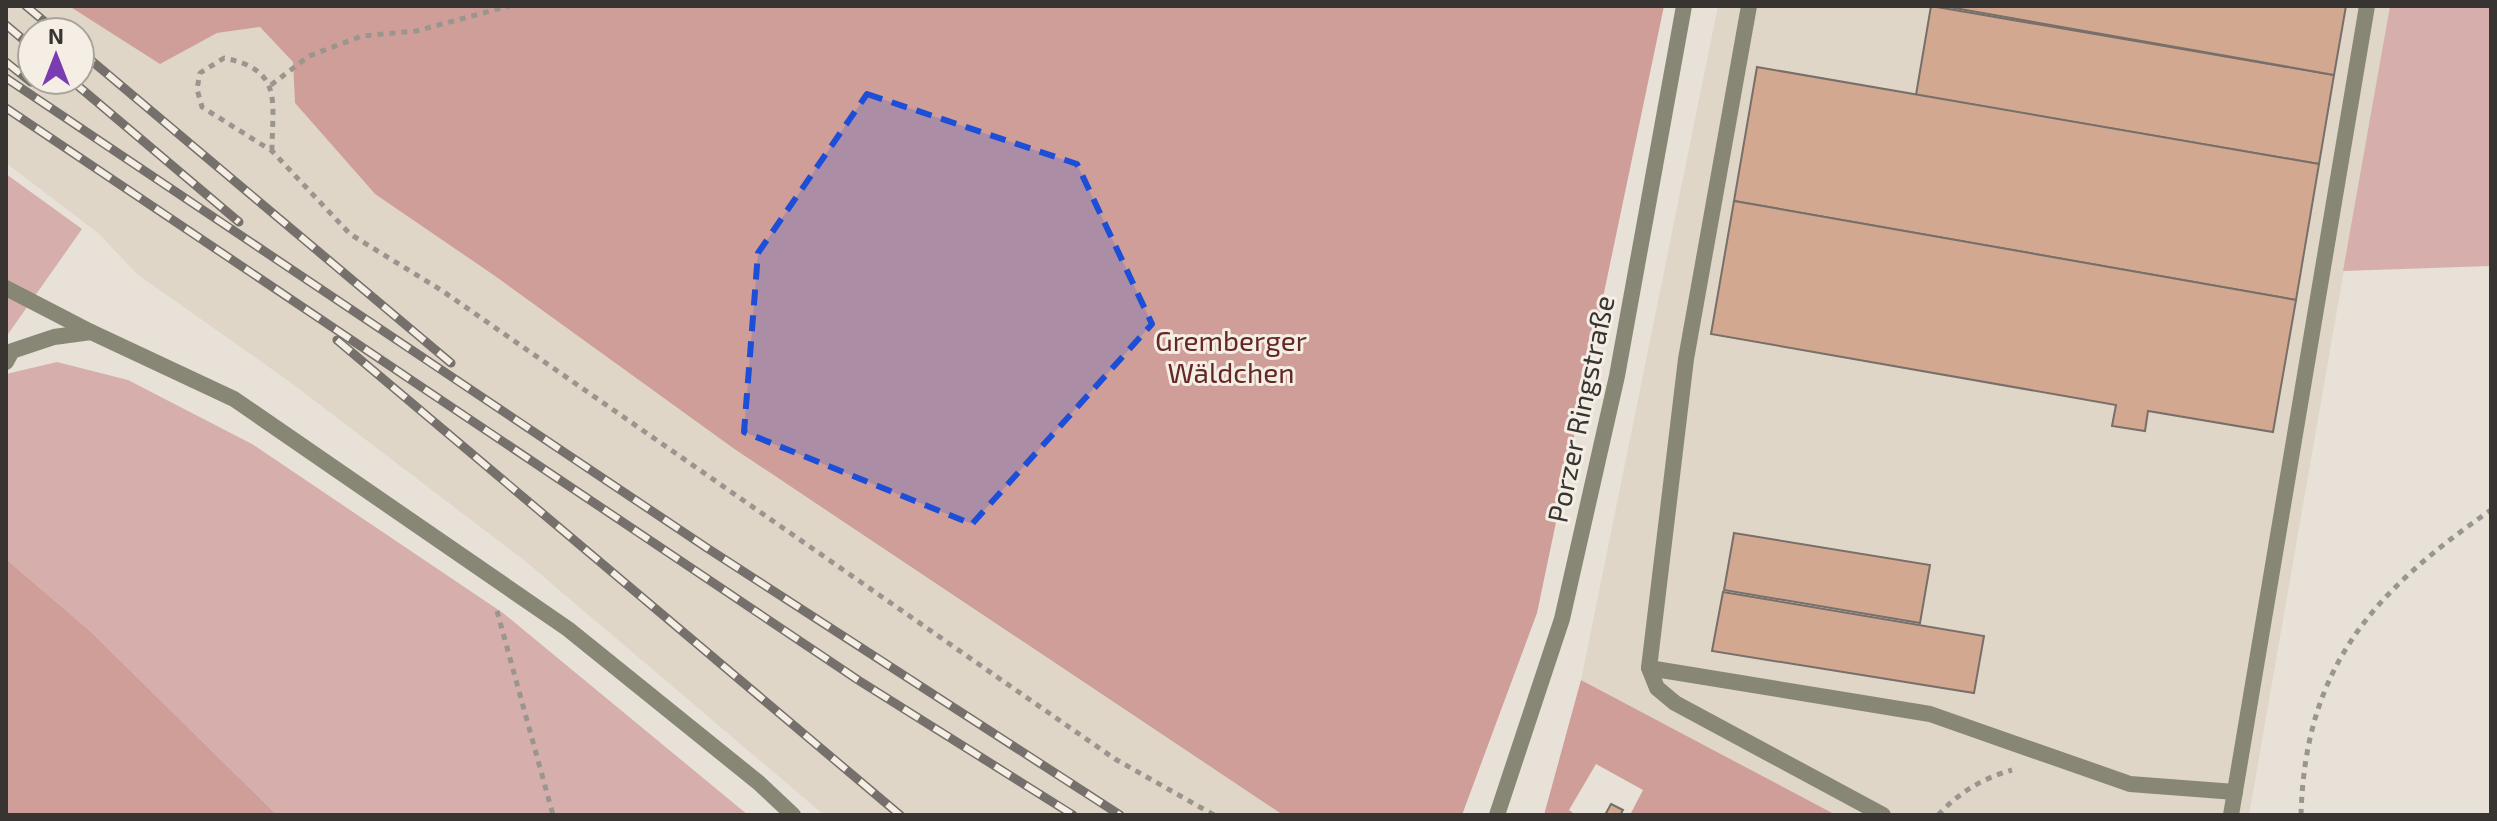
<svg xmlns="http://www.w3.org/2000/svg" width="2497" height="821" viewBox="0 0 2497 821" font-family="'Exo 2',sans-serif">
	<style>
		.built { fill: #e0d6c7; fill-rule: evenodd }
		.green { fill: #d6afac }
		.forest { fill: #cf9e99 }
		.building { fill: #d2a890; stroke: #786f6a; stroke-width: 2 }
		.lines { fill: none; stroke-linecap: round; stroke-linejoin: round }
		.path { stroke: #9a968f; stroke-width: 5; stroke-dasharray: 6 6; stroke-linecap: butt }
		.lane { stroke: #888775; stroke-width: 16 }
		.street { stroke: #888775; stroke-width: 16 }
		.rail-casing { stroke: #75706b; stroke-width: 9 }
		.rail { stroke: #f4eee5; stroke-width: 6; stroke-dasharray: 18; stroke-linecap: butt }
		.marked { fill: #1d4ed8; fill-opacity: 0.2; stroke: #1d4ed8; stroke-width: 6; stroke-dasharray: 16 10; stroke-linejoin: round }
		.labels { text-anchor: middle; stroke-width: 6; stroke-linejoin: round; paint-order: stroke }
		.park-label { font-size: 28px; fill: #642724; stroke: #f4eee5 }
		.street-label { font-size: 28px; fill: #373431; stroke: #f4eee5 }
	</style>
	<rect width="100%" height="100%" fill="#e7e1d8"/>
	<g class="built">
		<path d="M6 6H69L160 63 217 33 260 27 293 62 295 103 375 194 495 276 733 448 1283 815H824L525 561 290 382 137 274 98 233 6 163ZM32 32H80V80H32Z"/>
		<polygon points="1718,6 2390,6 2249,815 1836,815 1581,680"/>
	</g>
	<g class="green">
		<polygon points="2390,6 2491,6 2491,266 2343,271"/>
		<polygon points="6,174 82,229 6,337"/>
		<polygon points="57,362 128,380 252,444 503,613 748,815 277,815 89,630 6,559 6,374"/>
	</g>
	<g class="forest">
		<polygon points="69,6 1664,6 1537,613 1462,815 1283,815 733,448 495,276 375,194 295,103 293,62 260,27 217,33 160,64"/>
		<polygon points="6,559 89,630 277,815 6,815"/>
		<polygon points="1581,680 1836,815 1630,815 1643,790 1596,764 1569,810 1576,815 1544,815"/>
	</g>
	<g class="building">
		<polygon points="1931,6 2334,75 2319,164 1916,95"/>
		<polygon points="1943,6 2346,6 2334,75"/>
		<polygon points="1757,67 2319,164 2296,300 1734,201"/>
		<polygon points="1734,201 2296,300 2273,432 2148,411 2145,431 2112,426 2116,405 1711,334"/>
		<polygon points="1734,533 1930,565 1920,623 1724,590"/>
		<polygon points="1723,592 1984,636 1974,693 1712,651"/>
		<polygon points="1611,804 1623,810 1620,815 1605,815"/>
	</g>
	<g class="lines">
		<g class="path">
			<polyline points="271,85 309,56 362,36 416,31 509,6"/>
			<path d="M272 151C272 102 284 70 224 58L200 73 197 89 202 107 272 151 350 234 441 290 1115 759 1214 815"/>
			<polyline points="497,611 553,815"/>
			<path d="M1938 815C1960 792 1981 779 2012 770"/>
			<path d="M2301 815C2305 666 2374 591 2491 510"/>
		</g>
		<g class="lane">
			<polyline points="1749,6 1686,359 1649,668 1657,688 1675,703 1883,815"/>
			<polyline points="6,288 91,332"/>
			<polyline points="6,362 12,351 54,337 91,332 234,399 568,629 759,783 793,815"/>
			<polyline points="1649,668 1930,714 2130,784 2235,792"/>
			<polyline points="2231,815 2367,6"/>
		</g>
		<polyline class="street" points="1497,815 1562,619 1617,376 1684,6"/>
		<defs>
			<g id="rail">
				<polyline points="26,6 57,32"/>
				<polyline points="6,25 32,47"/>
				<polyline points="80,51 451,363"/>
				<polyline points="6,62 31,82"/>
				<polyline points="6,78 707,548 1120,815"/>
				<polyline points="71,80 239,222"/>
				<polyline points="6,108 858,680 1073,815"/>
				<polyline points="337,340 900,815"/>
			</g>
		</defs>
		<use href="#rail" class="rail-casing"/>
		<use href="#rail" class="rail"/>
	</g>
	<path class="marked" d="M867 94 1077 164 1152 324 972 524 744 432 758 253Z"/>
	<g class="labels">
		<g class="park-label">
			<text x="1231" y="351">Gremberger<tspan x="1231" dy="32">Wäldchen</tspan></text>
		</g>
		<g class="street-label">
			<text transform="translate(1581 409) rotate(-78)" y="10">Porzer Ringstraße</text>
		</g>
	</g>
	<rect width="2497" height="821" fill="none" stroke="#373431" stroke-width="16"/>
	<g transform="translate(56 56)"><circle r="38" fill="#f4eee5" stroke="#a8a49d" stroke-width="2"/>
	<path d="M0-6L14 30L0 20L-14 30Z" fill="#7a3cb1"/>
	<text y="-12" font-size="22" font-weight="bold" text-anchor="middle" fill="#373431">N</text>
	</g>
</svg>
